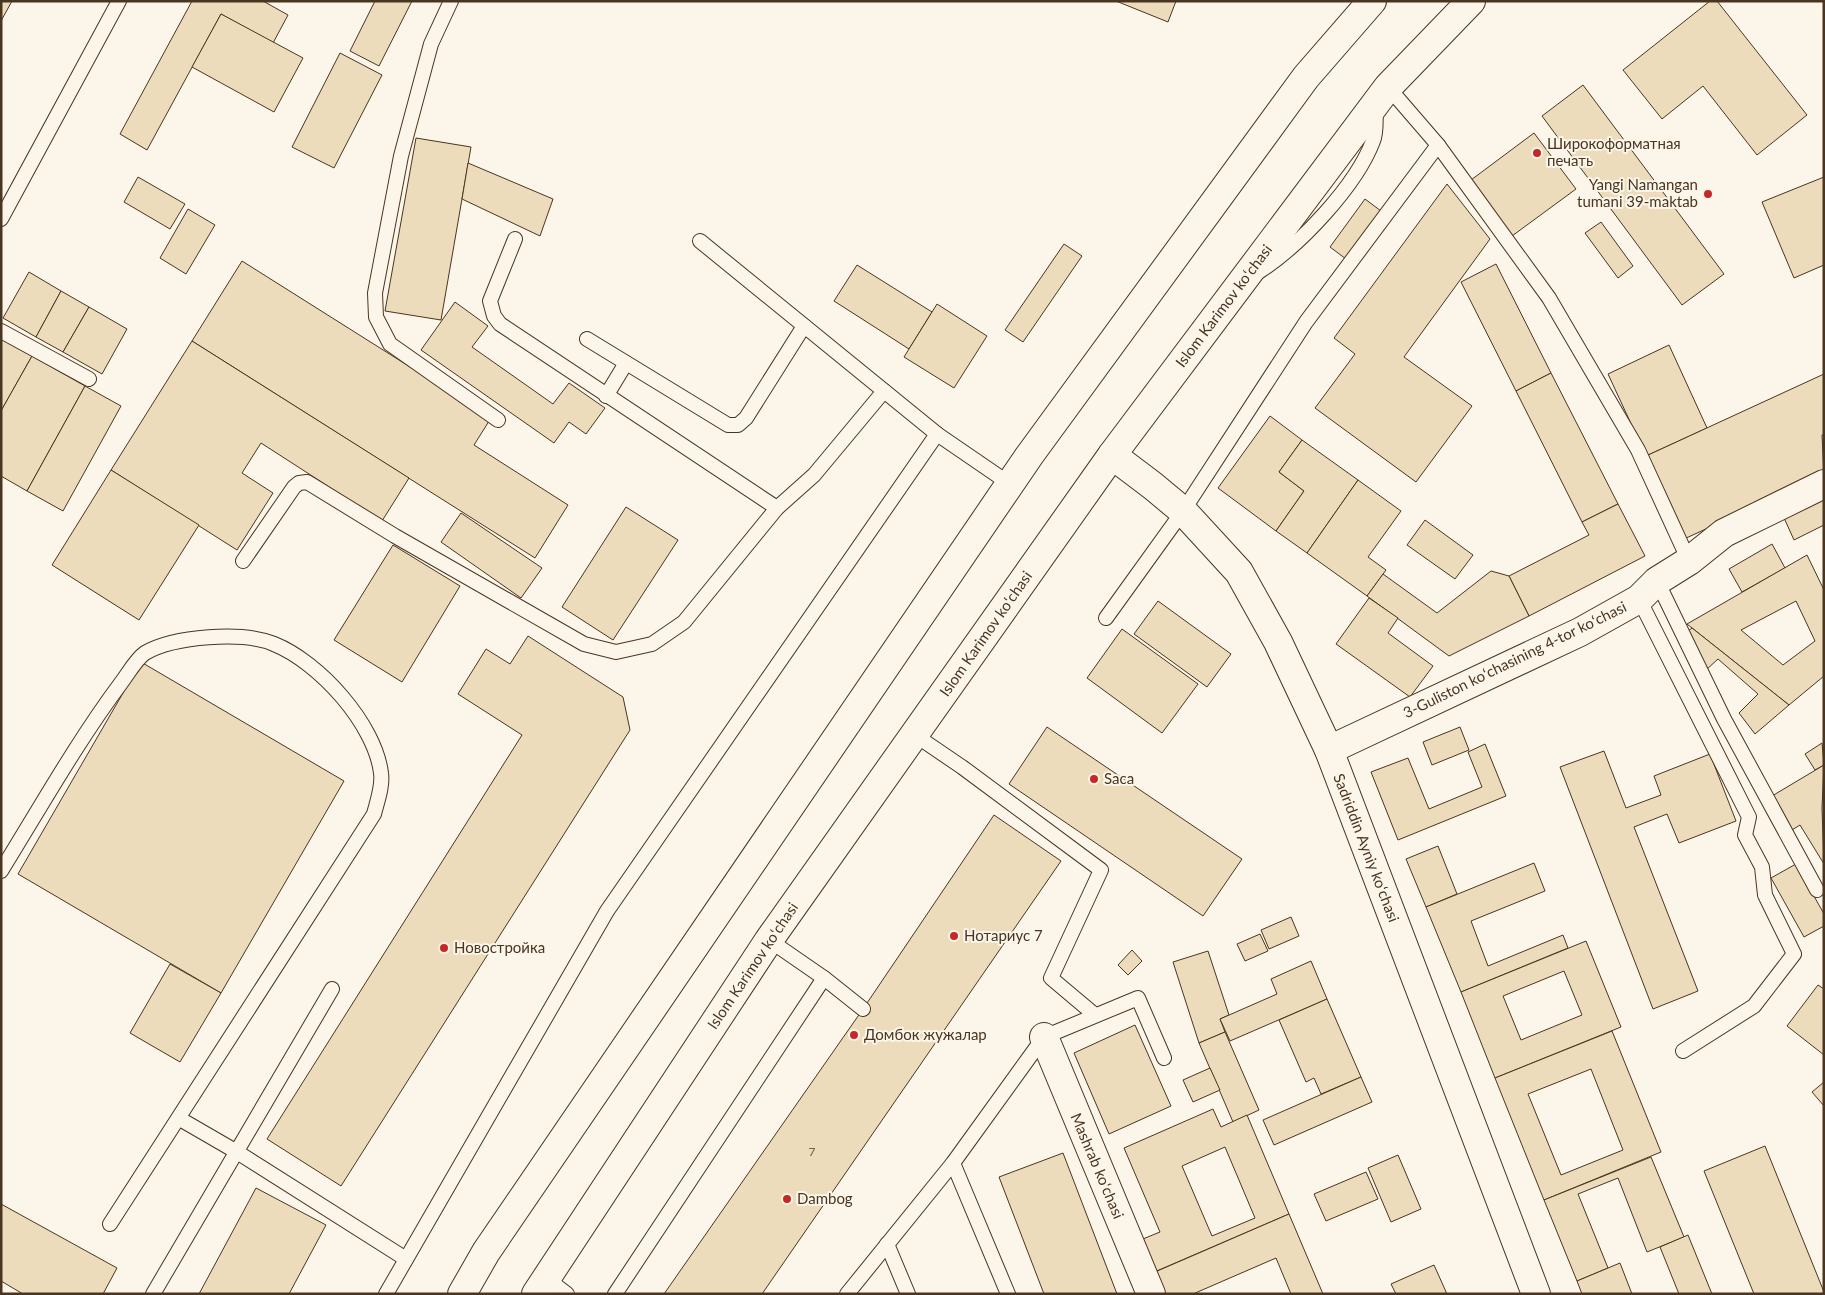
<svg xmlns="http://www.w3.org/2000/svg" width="1825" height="1295" viewBox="0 0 1825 1295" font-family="Lato,sans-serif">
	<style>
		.building { fill: #ecdcbc; stroke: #4a3520; fill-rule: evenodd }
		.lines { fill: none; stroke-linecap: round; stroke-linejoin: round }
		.service-casing { stroke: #4a3520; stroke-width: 16 }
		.minor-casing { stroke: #4a3520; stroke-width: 30 }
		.primary-casing { stroke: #4a3520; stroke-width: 30 }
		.service { stroke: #fbf6e9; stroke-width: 14 }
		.minor { stroke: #fbf6e9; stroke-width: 28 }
		.primary { stroke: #fbf6e9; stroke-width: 28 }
		.poi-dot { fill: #c62828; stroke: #fbf6e9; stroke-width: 2 }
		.labels { text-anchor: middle; stroke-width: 4; stroke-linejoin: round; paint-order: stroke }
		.number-label { font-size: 12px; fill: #725f47 }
		.poi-label { font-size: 15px; fill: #4a3520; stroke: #fbf6e9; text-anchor: start }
		.street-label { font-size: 15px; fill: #4a3520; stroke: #fbf6e9 }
	</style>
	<rect width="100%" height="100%" fill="#fbf6e9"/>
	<g class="building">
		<polygon points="1,1 12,1 1,21"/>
		<polygon points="192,1 263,1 288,15 273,43 221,14 147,150 120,134"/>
		<polygon points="375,1 412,1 379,66 350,51"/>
		<polygon points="1116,1 1176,1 1168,22"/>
		<polygon points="1710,1 1717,1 1807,115 1757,155 1703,86 1662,119 1623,70"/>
		<polygon points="221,14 303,58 274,112 192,67"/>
		<polygon points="340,53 382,75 334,168 292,147"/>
		<polygon points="1583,85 1724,274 1682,305 1542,116"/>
		<polygon points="1534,133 1576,189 1512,236 1471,180"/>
		<polygon points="416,138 471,147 441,320 385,311"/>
		<polygon points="468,163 553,199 540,236 462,199"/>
		<polygon points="138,177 185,204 170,229 124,202"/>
		<polygon points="1824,177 1824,265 1794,278 1762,202"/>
		<polygon points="1447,184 1490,239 1404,357 1472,406 1416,482 1315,408 1355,354 1334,338"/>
		<polygon points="1365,199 1381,211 1346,259 1330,247"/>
		<polygon points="188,209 215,225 186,274 160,258"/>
		<polygon points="1601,222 1633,266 1618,278 1585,233"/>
		<polygon points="1064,244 1082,256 1023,342 1005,330"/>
		<polygon points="242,261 491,418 474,445 568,505 535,558 192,341"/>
		<polygon points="1496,264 1551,373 1516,391 1461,282"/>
		<polygon points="857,265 932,312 909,349 834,301"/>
		<polygon points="29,272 61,291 36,337 3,318"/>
		<polygon points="61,291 89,307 63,352 36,337"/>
		<polygon points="455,302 488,326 472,347 553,404 569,383 605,408 586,434 569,422 554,443 421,350"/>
		<polygon points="937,304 987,336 954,388 904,357"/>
		<polygon points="89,307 127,329 102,374 63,352"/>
		<polygon points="1,339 32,356 1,411"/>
		<polygon points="192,341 409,478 382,521 261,443 242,473 273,493 237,550 111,470"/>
		<polygon points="1669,345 1707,428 1646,456 1608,374"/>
		<polygon points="32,356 85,386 27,491 1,476 1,411"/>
		<polygon points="1551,373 1618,504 1582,522 1516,391"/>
		<polygon points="1824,374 1824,434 1822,435 1824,475 1684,539 1646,456"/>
		<polygon points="85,386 121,406 63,511 27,491"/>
		<polygon points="1270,416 1302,440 1279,472 1304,491 1276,531 1218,488"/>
		<polygon points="1302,440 1358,480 1307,553 1276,531 1304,491 1279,472"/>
		<polygon points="111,470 199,525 139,620 52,565"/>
		<polygon points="1358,480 1401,511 1368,557 1386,570 1367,596 1307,553"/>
		<polygon points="1824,488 1824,525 1794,540 1780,509"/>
		<polygon points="1618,504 1645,556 1529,616 1509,576 1589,535 1582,522"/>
		<polygon points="626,507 678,540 613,640 562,607"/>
		<polygon points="461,513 542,568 521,598 441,542"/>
		<polygon points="1425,520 1473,555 1455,579 1407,545"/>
		<polygon points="1772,544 1785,568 1742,592 1729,569"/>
		<polygon points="393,545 460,586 402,682 334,640"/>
		<path d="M1807 555 1824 590V676L1789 705 1687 624ZM1796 601 1815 641 1783 665 1741 630Z"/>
		<polygon points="1491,571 1509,576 1529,616 1449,656 1367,596 1383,574 1437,613"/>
		<polygon points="1369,598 1398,618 1388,633 1433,666 1410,697 1336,644"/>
		<polygon points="1158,601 1231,654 1207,687 1134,634"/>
		<polygon points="1692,628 1789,705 1755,734 1739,713 1758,694 1718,659 1706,670 1686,633"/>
		<polygon points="1122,629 1198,684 1162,733 1087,678"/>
		<polygon points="528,636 623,697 630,730 341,1186 267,1139 522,735 458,694 486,649 510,664"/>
		<polygon points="141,662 344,781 221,993 18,874"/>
		<polygon points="1047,727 1242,859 1203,916 1009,784"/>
		<polygon points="1460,727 1469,750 1432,765 1423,742"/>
		<polygon points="1822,743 1824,765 1815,770 1805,754"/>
		<polygon points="1485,744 1506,796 1398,840 1371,772 1408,758 1429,809 1482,787 1468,752"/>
		<polygon points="1604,751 1626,808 1661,795 1654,776 1710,754 1736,821 1679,843 1667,814 1634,827 1698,991 1653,1009 1560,767"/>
		<polygon points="1824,765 1822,808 1824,864 1800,825 1792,830 1772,796"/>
		<polygon points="994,815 1061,861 762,1294 664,1294 863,1009"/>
		<polygon points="1438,846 1457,894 1426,907 1406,859"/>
		<polygon points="1534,863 1545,891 1471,921 1488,966 1563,935 1568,948 1461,992 1426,907"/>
		<polygon points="1796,864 1824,914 1824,926 1804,937 1771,878"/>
		<polygon points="1291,917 1299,936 1269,949 1261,930"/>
		<polygon points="1260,934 1268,951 1245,961 1237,944"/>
		<path d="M1586 941 1621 1027 1495 1078 1461 992ZM1564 971 1582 1015 1521 1040 1503 996Z"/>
		<polygon points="1132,950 1142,961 1128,975 1118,965"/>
		<polygon points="1208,951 1229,1015 1220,1019 1225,1032 1199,1043 1173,962"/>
		<polygon points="1311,961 1327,999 1230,1041 1220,1019 1277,994 1271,979"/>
		<polygon points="170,964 221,993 180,1062 130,1033"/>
		<polygon points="1818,985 1824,989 1824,1055 1787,1026"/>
		<polygon points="1327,999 1361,1077 1321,1094 1314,1078 1306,1082 1279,1020"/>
		<polygon points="1135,1025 1171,1106 1109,1134 1074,1053"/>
		<path d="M1612 1031 1661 1152 1544 1200 1495 1078ZM1591 1069 1623 1150 1561 1175 1528 1094Z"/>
		<polygon points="1225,1032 1259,1110 1233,1122 1199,1043"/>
		<polygon points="1210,1068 1220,1090 1193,1102 1183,1080"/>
		<polygon points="1361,1077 1372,1102 1274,1145 1263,1120"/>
		<polygon points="1824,1082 1824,1106 1812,1092"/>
		<path d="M1213 1109 1221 1127 1247 1115 1289 1214 1152 1273 1138 1241 1160 1232 1124 1148ZM1225 1147 1255 1218 1212 1236 1182 1166Z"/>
		<polygon points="1765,1146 1824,1292 1824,1294 1754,1294 1704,1171"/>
		<polygon points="1063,1153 1117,1294 1044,1294 999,1177"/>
		<polygon points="1398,1155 1421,1209 1391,1222 1368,1168"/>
		<polygon points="1651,1157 1684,1237 1647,1252 1618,1178 1578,1194 1608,1268 1577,1281 1544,1200"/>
		<polygon points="1366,1172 1378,1199 1326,1221 1314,1194"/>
		<polygon points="256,1188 326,1225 289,1294 199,1294"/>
		<polygon points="1,1204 117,1268 103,1294 23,1294 1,1281"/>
		<polygon points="1289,1214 1323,1294 1291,1294 1276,1258 1193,1294 1164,1294 1155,1272"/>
		<polygon points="1688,1235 1712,1294 1679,1294 1660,1247"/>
		<polygon points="1620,1263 1632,1294 1582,1294 1577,1281"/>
		<polygon points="1434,1265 1447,1294 1396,1294 1391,1284"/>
	</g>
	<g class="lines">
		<defs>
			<g id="service">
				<polyline points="451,1 431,44 401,156 375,293 376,317 390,344 498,420"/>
				<polyline points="1388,87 1438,145 1549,298 1638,450 1689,561"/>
				<polyline points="1,219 119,1"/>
				<polyline points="515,239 490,301 494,316 500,324 777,508"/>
				<polyline points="700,241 937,434 1010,484"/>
				<path d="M1260 271C1300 245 1356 186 1373 141 1377 132 1375 119 1376 110"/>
				<polyline points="1,331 89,379"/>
				<polyline points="587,339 728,425 738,425 746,418 804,326"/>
				<polyline points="606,396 626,363"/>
				<polyline points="243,561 294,487 299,483 307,482 395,536 584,644 616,652 652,644 684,622 777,508 814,475 884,391"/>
				<polyline points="1657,581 1724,719 1817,890"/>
				<polyline points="1639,599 1749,817 1745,835 1762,867 1765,895 1794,954 1754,1006 1683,1051"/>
				<polyline points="1106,618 1183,511 1306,322 1438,145"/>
				<polyline points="915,735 962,767 1101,870 1051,978 1095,1015"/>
				<path d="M1 871C40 808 77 742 121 683 128 674 136 659 145 653 174 636 243 631 274 644 319 662 375 724 381 773 383 786 377 802 374 814L110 1224"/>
				<polyline points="824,978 863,1009"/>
				<polyline points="180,1119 237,1152 406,1259"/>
				<polyline points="953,1163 1008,1294"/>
				<polyline points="887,1244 908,1294"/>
				<polyline points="545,1277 567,1294"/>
				<polyline points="153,1294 332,989"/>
				<polyline points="386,1294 607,911 937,434"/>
				<polyline points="615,1294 824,978 769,940"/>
				<polyline points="847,1294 953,1163 1044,1037 1138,998 1164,1058"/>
			</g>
			<g id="minor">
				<polyline points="1112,455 1153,486 1183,511 1239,572 1278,642 1329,750 1536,1294"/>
				<polyline points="1329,750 1580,632 1639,599 1657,581 1689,561 1724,533 1824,484"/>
				<polyline points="1044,1037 1151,1294"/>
			</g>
			<g id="primary">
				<polyline points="462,1294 486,1252 1029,456 1306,77 1372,1"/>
				<polyline points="536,1294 769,940 1112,455 1388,87 1471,1"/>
			</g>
		</defs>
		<use href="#service" class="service-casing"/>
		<use href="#minor" class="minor-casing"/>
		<use href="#primary" class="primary-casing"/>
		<use href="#service" class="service"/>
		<use href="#minor" class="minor"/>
		<use href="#primary" class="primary"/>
	</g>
	<g class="poi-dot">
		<circle cx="1537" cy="153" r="5"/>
		<circle cx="1708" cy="194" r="5"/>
		<circle cx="1094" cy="779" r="5"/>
		<circle cx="954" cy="936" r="5"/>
		<circle cx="444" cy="948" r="5"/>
		<circle cx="854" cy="1035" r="5"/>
		<circle cx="787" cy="1199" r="5"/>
	</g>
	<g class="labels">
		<g class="number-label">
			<text x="812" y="1156">7</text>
		</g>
		<g class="poi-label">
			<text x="1547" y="149">Широкоформатная<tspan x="1547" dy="17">печать</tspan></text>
			<text x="1698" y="190" text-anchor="end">Yangi Namangan<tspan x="1698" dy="17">tumani 39-maktab</tspan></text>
			<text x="1104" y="784">Saca</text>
			<text x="964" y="941">Нотариус 7</text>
			<text x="454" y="953">Новостройка</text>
			<text x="864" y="1040">Домбок жужалар</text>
			<text x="797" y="1204">Dambog</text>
		</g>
		<g class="street-label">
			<text transform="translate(1224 306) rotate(-53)" y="5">Islom Karimov koʻchasi</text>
			<text transform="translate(986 634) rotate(-55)" y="5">Islom Karimov koʻchasi</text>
			<text transform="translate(1515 660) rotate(-26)" y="5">3-Guliston koʻchasining 4-tor koʻchasi</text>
			<text transform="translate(1366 848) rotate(69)" y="5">Sadriddin Ayniy koʻchasi</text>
			<text transform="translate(753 966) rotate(-56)" y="5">Islom Karimov koʻchasi</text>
			<text transform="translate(1097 1166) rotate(67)" y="5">Mashrab koʻchasi</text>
		</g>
	</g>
	<rect width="1825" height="1295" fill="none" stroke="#4a3520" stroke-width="5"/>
</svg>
